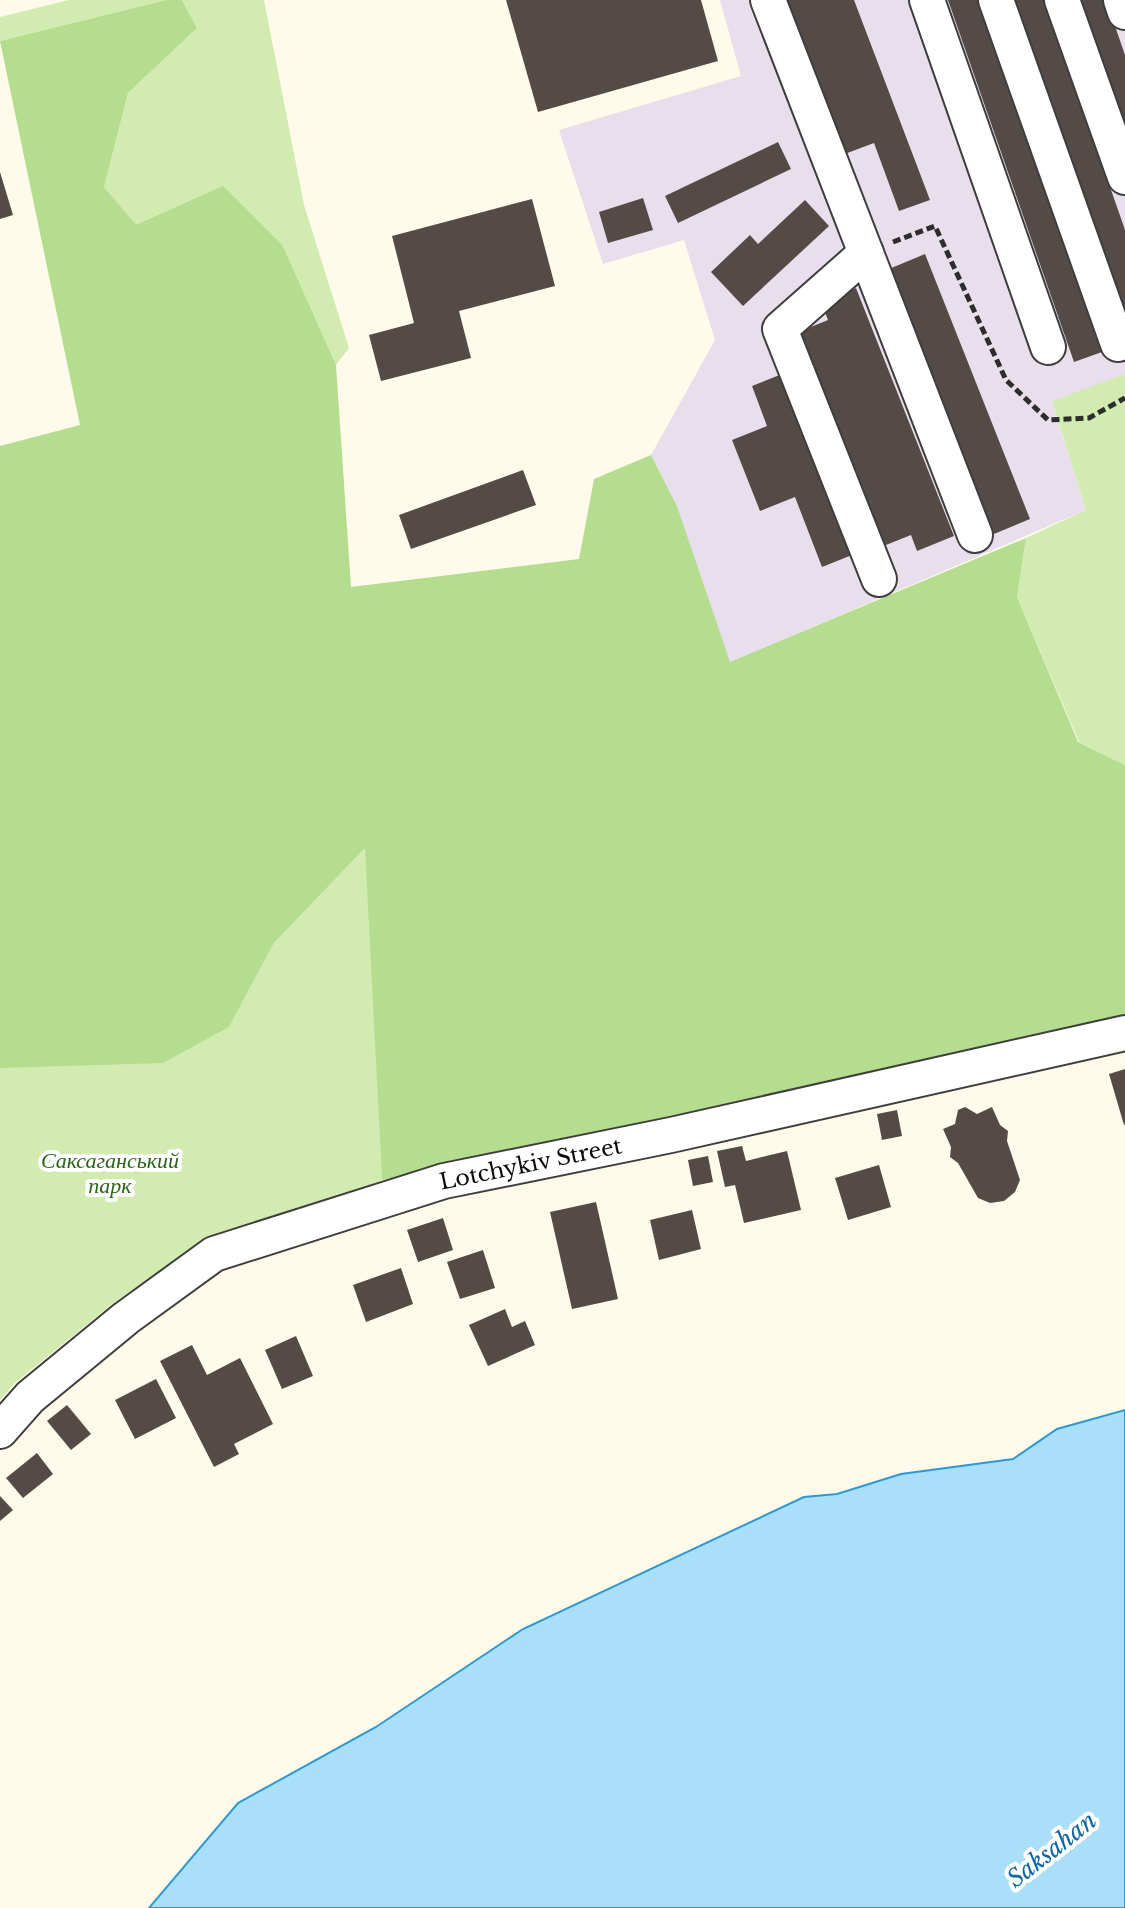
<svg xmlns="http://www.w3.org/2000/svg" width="1125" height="1908" viewBox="0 0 1125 1908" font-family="'Libre Baskerville',serif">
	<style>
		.industrial { fill: #e9deeb }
		.green { fill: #d1ebb1 }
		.forest { fill: #b5dd8f }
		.water { fill: #aadffa; stroke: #2d98d5; stroke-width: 2 }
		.building { fill: #544b47 }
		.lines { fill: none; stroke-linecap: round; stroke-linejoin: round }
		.minor-casing { stroke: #3e3e3e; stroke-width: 38 }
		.path { stroke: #2d2d2d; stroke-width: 5; stroke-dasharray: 8 4; stroke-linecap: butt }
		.minor { stroke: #fff; stroke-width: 34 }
		.labels { text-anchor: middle; stroke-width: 8; stroke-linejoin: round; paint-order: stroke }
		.park-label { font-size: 22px; font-style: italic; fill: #2b6518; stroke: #fff }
		.street-label { font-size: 22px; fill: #0b0b0b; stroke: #fff }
		.water-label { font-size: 24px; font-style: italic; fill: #0e67a3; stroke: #fff }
	</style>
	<rect width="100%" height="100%" fill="#fffae9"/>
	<polygon class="industrial" points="720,0 1125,0 1125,374 1052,402 1086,510 729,663 677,506 651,455 715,340 684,240 603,264 559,130 741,76"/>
	<g class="green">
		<polygon points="69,0 166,0 0,41 0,17"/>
		<polygon points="182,0 264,0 304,205 349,348 336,365 283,246 135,225 104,187 128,93 197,28"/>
		<polygon points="1125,374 1125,765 1079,742 1017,597 1026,538 1086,510 1052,401"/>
		<polygon points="366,847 382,1180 327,1202 203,1241 112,1304 15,1383 0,1400 0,1068 42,1064 229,1027 274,943"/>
	</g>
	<polygon class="forest" points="166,0 182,0 197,28 128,93 104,187 136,225 223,186 283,246 336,365 351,587 579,559 594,479 651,455 677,506 730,662 1026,538 1017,597 1078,742 1125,765 1125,1017 673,1119 382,1180 365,848 274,943 229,1027 163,1063 0,1068 0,446 80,425 0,41"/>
	<polygon class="water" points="1125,1410 1125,1908 149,1908 238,1803 376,1727 523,1629 804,1497 837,1494 901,1474 1013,1459 1057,1429"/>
	<g class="building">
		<polygon points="506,0 701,0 718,61 538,112"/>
		<polygon points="784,0 854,0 930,200 899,211 874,143 842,155"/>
		<polygon points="948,0 979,0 1102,352 1074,362"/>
		<polygon points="1014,0 1045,0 1125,230 1125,319"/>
		<polygon points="1075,0 1106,0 1125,55 1125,142"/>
		<polygon points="778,142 791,169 678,223 665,196"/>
		<polygon points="0,172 13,215 0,219"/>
		<polygon points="643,198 653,230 608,243 599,212"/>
		<polygon points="532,199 555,286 459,311 471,358 381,381 369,335 414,323 392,236"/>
		<polygon points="805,200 829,226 743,306 711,272 750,235 758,244"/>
		<polygon points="925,254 1030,519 994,534 889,269"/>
		<polygon points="856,288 954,536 917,551 911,535 881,547 796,333 828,320 821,302"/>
		<polygon points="782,374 852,555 822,567 795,497 760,511 732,440 767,426 752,386"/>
		<polygon points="523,470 536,505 411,549 399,515"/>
		<polygon points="1125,1069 1125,1124 1124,1125 1109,1074"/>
		<polygon points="965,1107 977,1114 992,1107 1000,1125 1008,1131 1007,1141 1020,1180 1015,1192 1004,1201 990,1203 978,1198 958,1163 950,1157 951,1147 943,1129 955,1124 958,1110"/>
		<polygon points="897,1110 902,1136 882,1140 877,1114"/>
		<polygon points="742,1146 746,1161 787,1151 801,1210 744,1223 735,1185 725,1187 717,1151"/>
		<polygon points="708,1156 713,1182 693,1186 688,1160"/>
		<polygon points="879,1165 891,1207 848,1220 835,1178"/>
		<polygon points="596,1202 618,1299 572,1309 550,1212"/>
		<polygon points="692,1210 701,1249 659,1260 650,1220"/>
		<polygon points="443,1218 453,1250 418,1262 407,1230"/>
		<polygon points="483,1250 495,1288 460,1299 447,1262"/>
		<polygon points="401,1268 413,1304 366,1322 353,1285"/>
		<polygon points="505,1309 512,1327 525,1321 535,1345 488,1366 469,1325"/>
		<polygon points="296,1336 313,1376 282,1389 265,1350"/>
		<polygon points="192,1345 207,1375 240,1358 273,1424 234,1444 239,1454 214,1467 160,1361"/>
		<polygon points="156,1379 176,1418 135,1439 115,1400"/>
		<polygon points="67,1405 91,1434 71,1450 47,1421"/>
		<polygon points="37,1453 53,1474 23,1498 6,1478"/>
		<polygon points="0,1496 13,1510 0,1521"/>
	</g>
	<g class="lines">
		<defs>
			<g id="minor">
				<polyline points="768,0 975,535"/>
				<polyline points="927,0 1048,347"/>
				<polyline points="996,0 1118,344"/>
				<polyline points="1062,0 1125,177"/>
				<polyline points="1121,0 1125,12"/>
				<polyline points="866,253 780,329 879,579"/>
				<path id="s1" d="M0 1431 30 1397 126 1318 214 1254 444 1181 671 1135 1125 1033"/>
			</g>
		</defs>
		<use href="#minor" class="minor-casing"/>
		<polyline class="path" points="893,242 935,226 1006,380 1048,420 1089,418 1125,398"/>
		<use href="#minor" class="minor"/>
	</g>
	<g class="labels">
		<g class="park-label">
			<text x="110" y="1168">Саксаганський<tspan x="110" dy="25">парк</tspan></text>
		</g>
		<g class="street-label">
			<text dy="8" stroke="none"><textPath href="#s1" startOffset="608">Lotchykiv Street</textPath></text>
		</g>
		<g class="water-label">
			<text transform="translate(1052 1850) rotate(-38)" y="8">Saksahan</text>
		</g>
	</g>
</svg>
